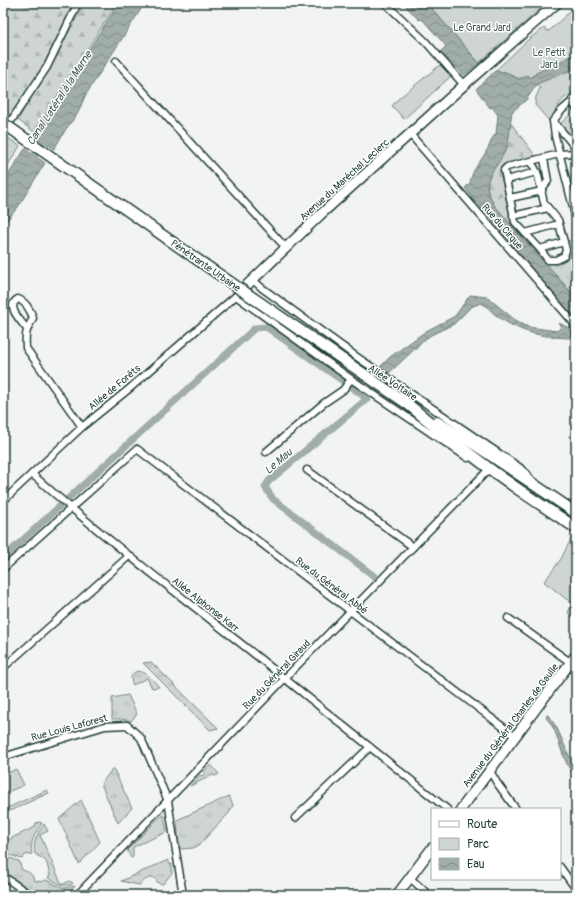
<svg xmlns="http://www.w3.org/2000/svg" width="579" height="898" viewBox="0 0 579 898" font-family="Pangolin,sans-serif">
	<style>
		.grass { fill: url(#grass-tufts); stroke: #768984 }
		.forest { fill: url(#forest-firs); stroke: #768984 }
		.green { fill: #ced5d3; stroke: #768984 }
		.water { fill: url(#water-waves); stroke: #6d807b }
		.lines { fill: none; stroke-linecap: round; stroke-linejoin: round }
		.canal { stroke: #a1adaa; stroke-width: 7 }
		.street-casing { stroke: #1f3d34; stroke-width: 9 }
		.secondary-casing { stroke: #1f3d34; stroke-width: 12 }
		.primary-casing { stroke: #1f3d34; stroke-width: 13 }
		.street { stroke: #fff; stroke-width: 6 }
		.secondary { stroke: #fff; stroke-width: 9 }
		.primary { stroke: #fff; stroke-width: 10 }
		.primary-bridge-casing { stroke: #1f3d34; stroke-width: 13; stroke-linecap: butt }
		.primary-bridge { stroke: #fff; stroke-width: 10 }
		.labels { text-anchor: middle; stroke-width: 3; stroke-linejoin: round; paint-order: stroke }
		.park-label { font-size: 10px; fill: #425b54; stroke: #fff }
		.street-label { font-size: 10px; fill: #1f3d34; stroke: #fff }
		.water-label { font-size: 11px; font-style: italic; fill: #465f57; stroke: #fff }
	</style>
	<defs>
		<pattern id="grass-tufts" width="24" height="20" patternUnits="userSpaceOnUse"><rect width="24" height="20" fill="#ced5d3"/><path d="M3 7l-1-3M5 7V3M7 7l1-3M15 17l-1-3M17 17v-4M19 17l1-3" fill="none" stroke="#b0b8b6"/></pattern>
		<pattern id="forest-firs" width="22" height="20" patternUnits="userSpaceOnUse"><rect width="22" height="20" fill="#ced5d3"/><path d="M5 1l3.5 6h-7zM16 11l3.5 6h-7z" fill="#b0b8b6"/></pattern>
		<pattern id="water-waves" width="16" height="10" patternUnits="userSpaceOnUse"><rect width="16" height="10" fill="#a1adaa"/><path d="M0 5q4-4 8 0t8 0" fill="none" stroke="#838e8b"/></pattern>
	</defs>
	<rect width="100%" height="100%" fill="#f2f3f3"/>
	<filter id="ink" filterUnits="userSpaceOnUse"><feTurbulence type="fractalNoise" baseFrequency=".025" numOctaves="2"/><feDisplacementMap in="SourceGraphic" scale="8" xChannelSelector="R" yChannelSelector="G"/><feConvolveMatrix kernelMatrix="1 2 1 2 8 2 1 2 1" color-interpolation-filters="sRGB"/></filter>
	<g filter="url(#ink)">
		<g class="grass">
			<polygon points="524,235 547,261 566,257 566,242 574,239 576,252 576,298 546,263"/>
			<polygon points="151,662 218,728 210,730 143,663"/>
			<path d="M138 671C147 672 153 680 159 687L152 688 147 678 133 685C130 679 130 673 138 671Z"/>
			<polygon points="128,695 137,714 131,721 122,719 112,719 112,698"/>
			<polygon points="211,765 219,774 215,776 213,775 190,786 200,775 202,776 205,773 204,771"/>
			<polygon points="113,768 132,808 118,823 101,784"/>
			<polygon points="47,790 49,793 3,814 3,810"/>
			<polygon points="229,796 233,805 229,813 198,846 193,848 182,849 179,847 177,820"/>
			<polygon points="81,800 100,842 79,864 59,819"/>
			<polygon points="162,815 163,815 164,817 167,832 133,847 133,857 131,858 127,850"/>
			<path d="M39 822 42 823C36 832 29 842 32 854L25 855 22 859 3 853V842L35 827 36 823Z"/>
			<path d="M44 824 48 831 40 835 62 885 69 881 73 883 71 885H61L48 878 50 875 46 861 35 854C32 842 38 833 44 824Z"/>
			<path d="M3 856 19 861 22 870C29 872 32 873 34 880 38 882 42 882 46 880L63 888 75 886 67 895H38L3 871Z"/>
			<polygon points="168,860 170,865 172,864 172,873 163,884 158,883 155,878 151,877 145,880 139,885 121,881"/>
		</g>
		<g class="forest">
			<polygon points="3,3 82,3 13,116 3,111"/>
			<polygon points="85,3 117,3 34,132 18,120"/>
			<polygon points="510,122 537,158 502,167 511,211 524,235 546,263 494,205 487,189 487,182 494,168 507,148"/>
			<polygon points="8,138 20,146 3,173 3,146"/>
		</g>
		<g class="green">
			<polygon points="427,3 547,3 479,63"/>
			<path d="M576 6V92C562 96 554 109 551 123L535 105 536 97 540 88 528 75C516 81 518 78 508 73 504 71 499 72 495 71L530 38 544 28 548 31 550 30Z"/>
			<polygon points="440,65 451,76 404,119 392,106 398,99"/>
			<polygon points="575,110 576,111 576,148 558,126"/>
			<path d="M572 537 576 540V619L568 613 572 603C562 597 554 588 544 582L561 559Z"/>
			<polygon points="16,769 24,785 3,794 3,775"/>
		</g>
		<g class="water">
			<polygon points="119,3 145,3 85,96 78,113 66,129 54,149 34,135"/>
			<polygon points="403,3 427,3 479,63 464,75 463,74 440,52 446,46 422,19 419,20"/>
			<path d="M576 54V68L537 84 526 100 512 112C510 122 510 140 506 149 496 172 477 178 494 205L576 299V323L566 309 510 245 512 244 471 196 465 188 470 183C472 168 482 161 488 148 491 143 491 138 496 134L498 115 492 107 490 108 476 89 495 71C499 72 504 71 508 73 516 78 518 82 528 76L531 78 536 73Z"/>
			<polygon points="25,149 45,163 18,207 3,225 3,183"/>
			<path d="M470 295 487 297 514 319 528 327 557 331 561 327 559 323 569 328 572 337H570V338C542 337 520 333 497 316 491 312 488 306 481 303L471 307 454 324 431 335 420 343 417 347 389 373 380 367 390 357 426 331 455 316Z"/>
			<path d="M547 715H548L557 728 576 772V779C571 772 567 765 564 757 558 743 556 727 546 718Z"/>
		</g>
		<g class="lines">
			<g class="canal">
				<polyline points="30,163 48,134"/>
				<polyline points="364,391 361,394 367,399 269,481 265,487 273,499 374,576"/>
				<polyline points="3,558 255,328 266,327 361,394"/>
			</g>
			<defs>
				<g id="street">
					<polyline points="385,3 425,41 464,85"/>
					<polyline points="116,61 287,249"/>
					<polyline points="576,98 562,110 553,121 555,136 576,219"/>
					<polyline points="572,100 576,108"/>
					<polyline points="553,121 576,148"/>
					<polyline points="3,133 47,67 78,3"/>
					<polyline points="410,134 573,322 576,334"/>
					<polyline points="544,159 548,181 541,190 544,203 558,220 564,242 540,249 515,222 504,170 507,167 559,154 576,153"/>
					<path d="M530 162C538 169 539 180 541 190"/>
					<polyline points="506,180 537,172"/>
					<polyline points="510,198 542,191"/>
					<polyline points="513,216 548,208"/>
					<polyline points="525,233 559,224"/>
					<polyline points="540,249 548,260 556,260 564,256 566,250 564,242"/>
					<polyline points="253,280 262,288 354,355 519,467 527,474 531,480"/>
					<polyline points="236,296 351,379 468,458"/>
					<path d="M27 329C21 321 5 306 18 299 25 301 31 311 33 318 26 331 25 333 26 348L82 427"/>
					<polyline points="266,452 324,403 343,390 351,379"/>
					<polyline points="307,470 413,547"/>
					<path d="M32 474C104 538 182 597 258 657 321 707 384 759 447 809"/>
					<polyline points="3,501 82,427 129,389 238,294"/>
					<polyline points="3,569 137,449 515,736"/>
					<polyline points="508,618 570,662"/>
					<polyline points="3,668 129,556"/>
					<polyline points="3,757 105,726 127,725 141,738 168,801 183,895"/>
					<polyline points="490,771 497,783 516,809"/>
					<polyline points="295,818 370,747"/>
					<polyline points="560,867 576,889"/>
					<polyline points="3,876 30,895"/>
					<polyline points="410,878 429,895"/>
					<polyline points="77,895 289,674 490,468 488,467"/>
				</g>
				<g id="secondary">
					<polyline points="241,291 320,215 464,85 557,3"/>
					<polyline points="461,809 576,655"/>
					<polyline points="397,895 432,848"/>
				</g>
				<g id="primary">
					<path d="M409 405C447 437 487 468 528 496 544 507 560 517 576 528"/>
					<polyline points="437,422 477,446 576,513"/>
				</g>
			</defs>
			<use href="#street" class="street-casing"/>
			<use href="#secondary" class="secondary-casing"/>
			<use href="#primary" class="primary-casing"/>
			<use href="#street" class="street"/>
			<use href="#secondary" class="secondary"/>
			<use href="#primary" class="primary"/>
			<defs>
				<polyline id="primary-bridge" points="3,123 195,258 409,405"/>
			</defs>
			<use href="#primary-bridge" class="primary-bridge-casing"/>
			<use href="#primary-bridge" class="primary-bridge"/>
		</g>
	</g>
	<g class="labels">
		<g class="park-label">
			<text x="482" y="31">Le Grand Jard</text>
			<text x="549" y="56">Le Petit<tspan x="549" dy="12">Jard</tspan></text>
		</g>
		<g class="street-label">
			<text transform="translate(344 179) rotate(-42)" y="4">Avenue du Maréchal Leclerc</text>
			<text transform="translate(503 226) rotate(49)" y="4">Rue du Cirque</text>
			<text transform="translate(206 265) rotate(35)" y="4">Pénétrante Urbaine</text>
			<text transform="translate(393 382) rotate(34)" y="4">Allée Voltaire</text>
			<text transform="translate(114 387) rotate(-40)" y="4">Allée de Forêts</text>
			<text transform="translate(332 585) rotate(37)" y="4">Rue du Général Abbé</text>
			<text transform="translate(206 604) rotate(38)" y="4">Allée Alphonse Karr</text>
			<text transform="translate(276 674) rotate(-46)" y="4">Rue du Général Giraud</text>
			<text transform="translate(510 725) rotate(-53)" y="4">Avenue du Général Charles de Gaulle</text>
			<text transform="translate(69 727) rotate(-15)" y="4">Rue Louis Laforest</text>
		</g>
		<g class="water-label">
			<text transform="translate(59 98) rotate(-57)" y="4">Canal Latéral à la Marne</text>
			<text transform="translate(278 461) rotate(-41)" y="4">Le Mau</text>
		</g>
	</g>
	<rect width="579" height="898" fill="none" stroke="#fff" stroke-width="16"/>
	<rect x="8" y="8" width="563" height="882" fill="none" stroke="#1f3d34" stroke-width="1.5" filter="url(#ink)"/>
	<rect x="431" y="808" width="130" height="72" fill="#ffffff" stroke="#a5b1ae"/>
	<rect x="439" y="821" width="20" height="6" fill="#ffffff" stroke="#a5b1ae"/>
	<text x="467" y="828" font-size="12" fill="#1f3d34">Route</text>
	<rect x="439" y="838" width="20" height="12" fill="#ced5d3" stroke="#a5b1ae"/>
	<text x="467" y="848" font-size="12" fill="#1f3d34">Parc</text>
	<rect x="439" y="858" width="20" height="12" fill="url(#water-waves)" stroke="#a5b1ae"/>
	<text x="467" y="868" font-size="12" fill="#1f3d34">Eau</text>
</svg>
